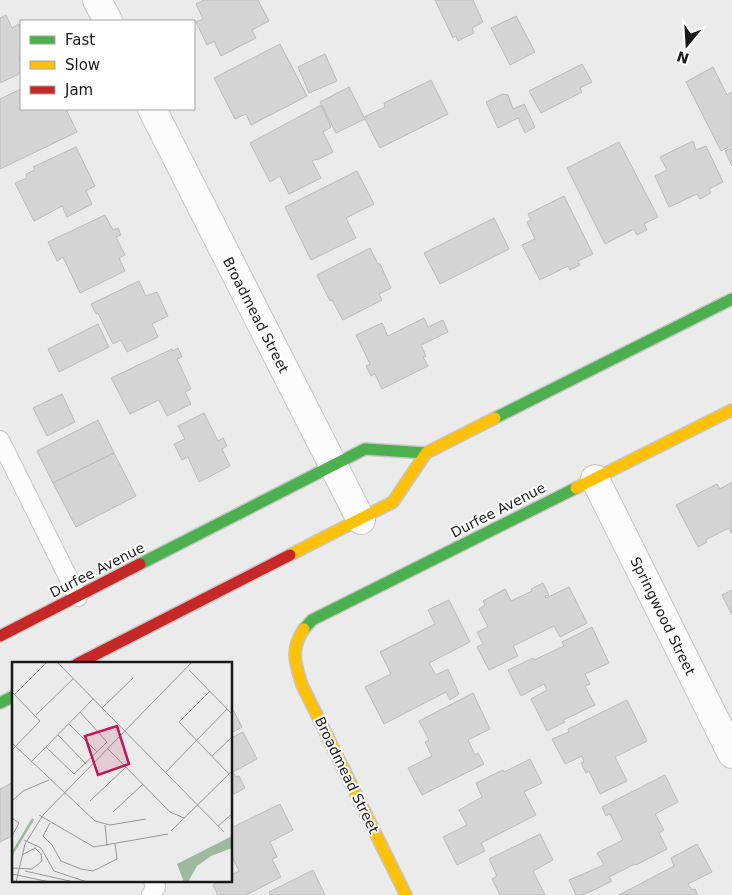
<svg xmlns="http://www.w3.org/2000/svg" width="732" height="895" viewBox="0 0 732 895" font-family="'DejaVu Sans',sans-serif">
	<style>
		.building { fill: #d4d4d5; stroke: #babbbb }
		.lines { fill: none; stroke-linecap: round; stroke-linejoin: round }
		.lane-casing { stroke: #c5c6c5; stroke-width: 20 }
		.street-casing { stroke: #c5c6c5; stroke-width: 30 }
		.fast-casing { stroke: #c5c6c5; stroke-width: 14 }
		.slow-casing { stroke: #c5c6c5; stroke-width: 14 }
		.jam-casing { stroke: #c5c6c5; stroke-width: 14 }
		.lane { stroke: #fcfcfc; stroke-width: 18 }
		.street { stroke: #fcfcfc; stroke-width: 28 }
		.fast { stroke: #4caf50; stroke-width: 11 }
		.slow { stroke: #ffc107; stroke-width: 11 }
		.jam { stroke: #c62828; stroke-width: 11 }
		.labels { text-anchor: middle; stroke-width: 4; stroke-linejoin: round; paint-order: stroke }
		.street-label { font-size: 14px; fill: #181918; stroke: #fff }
		.inset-river { fill: none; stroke: #9eb9a0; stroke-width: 2.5 }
		.inset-road { fill: none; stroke: #969796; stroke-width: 1 }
		.view { fill: #c2185b; fill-opacity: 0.15; stroke: #c2185b; stroke-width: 2.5 }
		.inset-edge { fill: none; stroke: #181918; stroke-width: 2.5 }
	</style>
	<rect width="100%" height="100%" fill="#eaebea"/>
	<g class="building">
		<polygon points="204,0 258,0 269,21 252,30 256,38 221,56 214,41 207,45 196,22 203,19 196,4"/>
		<polygon points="435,0 473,0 483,22 472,28 474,33 458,41 456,36 453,38"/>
		<polygon points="6,15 12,28 19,24 21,30 21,57 19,58 21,63 21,73 0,83 0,18"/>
		<polygon points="516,16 535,52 510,65 491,28"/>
		<polygon points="280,44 307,96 251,125 246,114 235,119 214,78"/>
		<polygon points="325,54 337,81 309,93 298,67"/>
		<polygon points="582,64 592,82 580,88 582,92 541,113 529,91"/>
		<polygon points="713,67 727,95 732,92 732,145 721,151 686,82"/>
		<polygon points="431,80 448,114 380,148 365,119 336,133 320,102 349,87 364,117 385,107 384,103"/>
		<polygon points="21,89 21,109 66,109 77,132 0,169 0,99"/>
		<polygon points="503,94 508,95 513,109 524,104 535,127 525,133 518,118 498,128 486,102"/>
		<polygon points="321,105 331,127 323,132 333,152 317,160 316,159 312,161 321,178 289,194 280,176 270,182 250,143"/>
		<polygon points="693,141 696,150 706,146 723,182 709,189 711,193 700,199 697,194 669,207 655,176 667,170 660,157"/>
		<polygon points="619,142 658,217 644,224 647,230 637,235 634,229 605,244 567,168"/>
		<polygon points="76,147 95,186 86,191 92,204 67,217 62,206 34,221 15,183 27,178 26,174 35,170 33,167"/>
		<polygon points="732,148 732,166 725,151"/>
		<polygon points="357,171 374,204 346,218 356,238 311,260 285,207"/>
		<polygon points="564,196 593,254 578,261 580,265 570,270 568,266 540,280 522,245 535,239 527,222 531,220 528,214"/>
		<polygon points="105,215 113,230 118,228 121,235 116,237 125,255 119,258 125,271 80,293 63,257 57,261 48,242"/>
		<polygon points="494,218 509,249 440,284 424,253"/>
		<polygon points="370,248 378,264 380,264 391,288 379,294 382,300 343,320 332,300 330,301 317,275"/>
		<polygon points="139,281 146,296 157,292 168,316 152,324 158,337 127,352 121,340 113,344 98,313 96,314 91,304"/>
		<polygon points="424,318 428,327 443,320 448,332 421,345 426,356 423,357 428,366 382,389 375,374 371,376 366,366 370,364 356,335 382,323 388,336"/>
		<polygon points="98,324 109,347 59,372 48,349"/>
		<polygon points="178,348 182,357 177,359 191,389 185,392 191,404 167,416 159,400 130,414 111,378 172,349 173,351"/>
		<polygon points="62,394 75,422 47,436 33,408"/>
		<polygon points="204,413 218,441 223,438 227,446 222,449 230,466 199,482 188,457 182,460 174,444 185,439 178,426"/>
		<polygon points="98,420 114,453 53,483 37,451"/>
		<polygon points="114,453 136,496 76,527 53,483"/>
		<polygon points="732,482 732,534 729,528 705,540 707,542 698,547 676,505 717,484 720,489"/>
		<polygon points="543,583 549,595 545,596 546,598 569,587 587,623 560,637 554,626 513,646 518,656 489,670 477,647 483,644 477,632 488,627 479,609 485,605 483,601 505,589 511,601 532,591 531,589"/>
		<polygon points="732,590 732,615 722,595"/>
		<polygon points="449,600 470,642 429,663 436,675 448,669 459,694 450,700 446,692 384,724 365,687 391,674 380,652 435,624 428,610"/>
		<polygon points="592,627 609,663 585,674 590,684 585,686 595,705 563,720 565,722 547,731 531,699 547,690 544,684 521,696 508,670 533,658 534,660 564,646 562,642"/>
		<polygon points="473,693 490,729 468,740 475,755 478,753 484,764 422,795 408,768 432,756 425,742 429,740 419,721"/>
		<polygon points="627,700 647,741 615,757 627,781 600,794 589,771 586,773 581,763 584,762 582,756 565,764 552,739 569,732 568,729"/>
		<polygon points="231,706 242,727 231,733"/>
		<polygon points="243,732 257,759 233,772 236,777 239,776 245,788 234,794 233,792 231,793 231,738"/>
		<polygon points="530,759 542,783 524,792 536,815 481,843 485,851 457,865 443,837 467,825 459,810 482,797 476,783 503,770 504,772"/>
		<polygon points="665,775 678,802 655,814 664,830 659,833 667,849 636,865 635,864 609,877 612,881 596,889 582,895 576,895 569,880 604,865 597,853 623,840 610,814 606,816 602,807"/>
		<polygon points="14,782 14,835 0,842 0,789"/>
		<polygon points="280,804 293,830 270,842 277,857 272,859 281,877 246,895 218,895 213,885 219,881 231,881 231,875 239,871 231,855 231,828"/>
		<polygon points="540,834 553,860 533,871 545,895 500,895 492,879 497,876 489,859"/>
		<polygon points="697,844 712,872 688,884 692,890 695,889 698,895 619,895 674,866 671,858"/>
		<polygon points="313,870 325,895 270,895 269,892"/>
	</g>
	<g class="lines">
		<defs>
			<g id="lane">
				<polyline points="0,440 78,597"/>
				<polyline points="151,895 156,887 153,881"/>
			</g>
			<g id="street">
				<polyline points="97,0 108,21"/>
				<polyline points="152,109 361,520"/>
				<polyline points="595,479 732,754"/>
			</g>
			<g id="fast">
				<polyline points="495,418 732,299"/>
				<polyline points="140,564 365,449 426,453"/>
				<polyline points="304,629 312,620 576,488"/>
				<polyline points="0,703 14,696"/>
			</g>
			<g id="slow">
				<polyline points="576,488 732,410"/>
				<polyline points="290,555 393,502 426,453 495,418"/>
				<path d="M304 629C290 650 295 662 302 685L406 895"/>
			</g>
			<g id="jam">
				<polyline points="0,636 140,564"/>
				<polyline points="77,664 290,555"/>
			</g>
		</defs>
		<use href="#lane" class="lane-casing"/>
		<use href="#street" class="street-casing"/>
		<use href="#fast" class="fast-casing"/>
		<use href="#slow" class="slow-casing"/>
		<use href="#jam" class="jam-casing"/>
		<use href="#lane" class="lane"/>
		<use href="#street" class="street"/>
		<use href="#fast" class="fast"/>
		<use href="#slow" class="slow"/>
		<use href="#jam" class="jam"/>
	</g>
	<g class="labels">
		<g class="street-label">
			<text transform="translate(256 315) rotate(63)" y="5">Broadmead Street</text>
			<text transform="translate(498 510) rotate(-27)" y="5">Durfee Avenue</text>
			<text transform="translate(97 570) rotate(-27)" y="5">Durfee Avenue</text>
			<text transform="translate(663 616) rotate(64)" y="5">Springwood Street</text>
			<text transform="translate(347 775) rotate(64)" y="5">Broadmead Street</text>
		</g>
	</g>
	<g transform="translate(12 662)">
		<rect width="220" height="220" fill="#eaebea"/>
		<path d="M220 174V186L199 194 185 204 176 220H172L165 202Z" fill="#9eb9a0"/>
		<path class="inset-river" d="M0 192 21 157"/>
		<path class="inset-road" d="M45 0 212 170M177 8 220 52M198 29 167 60 217 112M0 30 28 59 0 88M3 32 35 0M90 46 121 16M24 53 61 17M57 62 85 90M46 73 74 102M0 81 83 159 98 163 134 157M34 85 62 112 95 80 68 50M95 86 158 150 172 156M200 94 220 75M19 100 81 37M154 110 215 47M0 139 11 129 37 118M78 139 114 105M101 150 131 122M27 153 82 185 156 172M0 156 7 161 0 174M38 161 31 174 40 183 49 199 69 207 81 209 105 197 103 182M93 163 95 184M206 164 220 152M159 169 220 109M12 178 29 186 42 209 75 220M0 206 20 207 30 199 29 192 23 186 10 193M13 209 62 220M0 212 38 220M4 220 13 182 31 153 180 0"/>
		<path class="view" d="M105 64 117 102 86 113 73 74Z"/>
		<rect width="220" height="220" class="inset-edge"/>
	</g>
	<rect x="20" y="20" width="175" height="90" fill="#ffffff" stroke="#a3a3a3"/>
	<rect x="30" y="36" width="25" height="8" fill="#4caf50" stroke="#a3a3a3"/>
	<text x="65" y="45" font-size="15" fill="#181918">Fast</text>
	<rect x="30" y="61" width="25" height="8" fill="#ffc107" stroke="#a3a3a3"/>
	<text x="65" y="70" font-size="15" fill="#181918">Slow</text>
	<rect x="30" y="86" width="25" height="8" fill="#c62828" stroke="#a3a3a3"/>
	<text x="65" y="95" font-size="15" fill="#181918">Jam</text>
	<g transform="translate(687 45) rotate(198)" stroke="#ffffff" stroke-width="4" paint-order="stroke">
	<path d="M0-4L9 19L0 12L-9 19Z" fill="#181918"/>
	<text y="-8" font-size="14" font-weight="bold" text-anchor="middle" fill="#181918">N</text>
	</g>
</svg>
